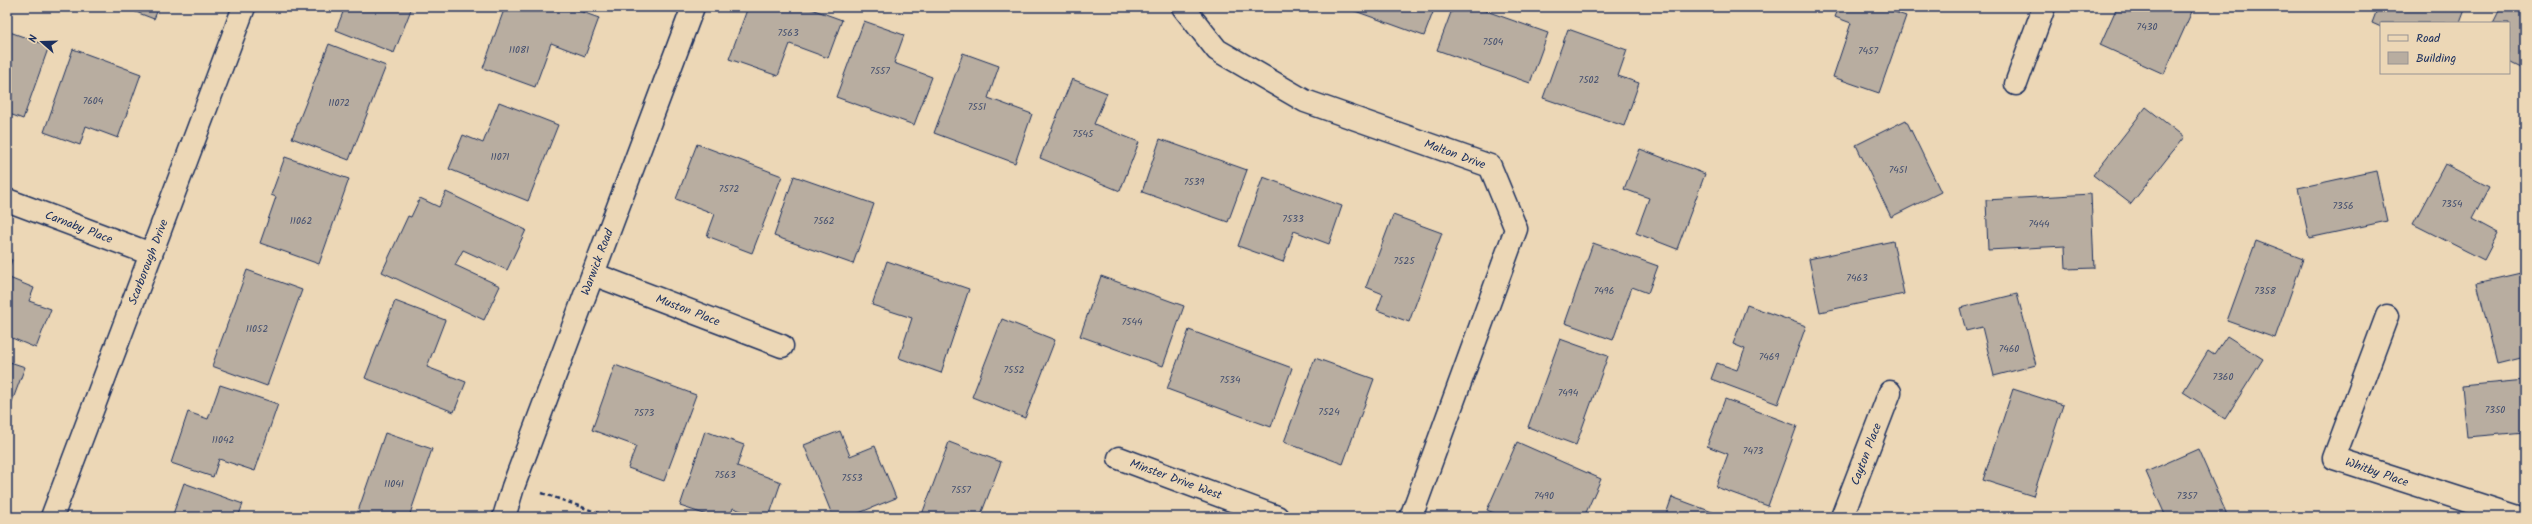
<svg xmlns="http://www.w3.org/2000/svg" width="2532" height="524" viewBox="0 0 2532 524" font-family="Kalam,sans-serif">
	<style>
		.building { fill: #b8ada0; stroke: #1b2f5e }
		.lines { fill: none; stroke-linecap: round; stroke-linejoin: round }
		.street-casing { stroke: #1b2f5e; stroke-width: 25 }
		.path { stroke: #1b2f5e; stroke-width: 2.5; stroke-dasharray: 4 3; stroke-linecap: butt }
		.street { stroke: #ecd7b6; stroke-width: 22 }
		.labels { text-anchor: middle; stroke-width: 3; stroke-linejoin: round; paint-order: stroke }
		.number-label { font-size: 10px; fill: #424e6e }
		.street-label { font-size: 12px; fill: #1b2f5e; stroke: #ecd7b6 }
	</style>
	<rect width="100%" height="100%" fill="#ecd7b6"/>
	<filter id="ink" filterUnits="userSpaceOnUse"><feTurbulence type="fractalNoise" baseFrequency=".025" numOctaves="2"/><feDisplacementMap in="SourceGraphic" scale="8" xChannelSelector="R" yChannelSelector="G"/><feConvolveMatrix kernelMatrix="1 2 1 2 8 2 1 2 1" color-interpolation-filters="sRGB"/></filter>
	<g filter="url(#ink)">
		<g class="building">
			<polygon points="123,7 159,7 154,19"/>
			<polygon points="345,7 412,7 394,53 336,30"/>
			<polygon points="505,7 568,7 599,18 585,56 551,43 535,87 483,68"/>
			<polygon points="748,7 806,7 842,20 828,58 790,44 778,76 729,59"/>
			<polygon points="1344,7 1435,7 1424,36"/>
			<polygon points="1453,7 1475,7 1548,33 1530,83 1437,50"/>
			<polygon points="1839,7 1880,7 1906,16 1879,93 1833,77 1851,23 1835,17"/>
			<polygon points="2117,7 2194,7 2164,74 2100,45"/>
			<polygon points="2378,7 2466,7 2460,23 2381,23 2381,27 2372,23"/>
			<polygon points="2501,7 2511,7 2525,14 2525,70 2509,62 2509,23 2493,23"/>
			<polygon points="864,21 904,35 894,63 932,77 914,125 836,97"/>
			<polygon points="1568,29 1627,50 1618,76 1639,83 1624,126 1543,98"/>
			<polygon points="7,31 49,46 23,119 7,113"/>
			<polygon points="329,44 386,66 349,160 292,138"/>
			<polygon points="73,49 141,74 118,138 86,126 80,145 44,132"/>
			<polygon points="963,53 999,66 988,98 1032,114 1015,163 934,133"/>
			<polygon points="1072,79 1107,93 1094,124 1139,142 1120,191 1040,158"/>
			<polygon points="499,102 558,125 528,201 449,169 463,135 483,143"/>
			<polygon points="2146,107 2184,137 2131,204 2093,175"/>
			<polygon points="1906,120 1941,192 1891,217 1856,145"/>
			<polygon points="1160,139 1247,170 1228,222 1142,192"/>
			<polygon points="697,144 782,176 752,253 707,236 715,214 676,199"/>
			<polygon points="1640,149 1705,174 1677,249 1636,233 1649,198 1624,189"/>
			<polygon points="285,157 349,179 319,264 260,243 276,197 271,195"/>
			<polygon points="2445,164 2489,187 2472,219 2498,233 2484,260 2413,224"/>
			<polygon points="2376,171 2387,221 2309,238 2298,188"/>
			<polygon points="794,176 874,204 853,264 774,236"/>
			<polygon points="1263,177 1342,206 1329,244 1294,231 1283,262 1238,246"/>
			<polygon points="446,192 526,230 507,270 463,250 455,265 500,286 484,320 382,272 408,216 411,217 420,198 439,207"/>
			<polygon points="2091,194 2094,268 2066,269 2065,246 1988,250 1986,200"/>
			<polygon points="1393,215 1442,233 1409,322 1377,310 1383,294 1366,287"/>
			<polygon points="1893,241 1904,294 1820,312 1809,259"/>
			<polygon points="2256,241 2303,259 2275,338 2227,321"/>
			<polygon points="1593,243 1658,266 1648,293 1632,287 1613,340 1565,323"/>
			<polygon points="7,258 12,260 7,274"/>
			<polygon points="887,261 969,289 941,373 899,358 912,318 872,305"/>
			<polygon points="247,270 302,290 267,386 212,366"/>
			<polygon points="2525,272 2525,357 2497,364 2477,283"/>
			<polygon points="1101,276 1184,306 1163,366 1080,336"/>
			<polygon points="7,277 34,288 29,301 51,309 36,348 7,336"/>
			<polygon points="2017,294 2036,365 1994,376 1982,327 1966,331 1960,308"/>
			<polygon points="395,301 445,320 427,367 466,382 454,412 365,378"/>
			<polygon points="1747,305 1806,326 1778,404 1711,379 1717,363 1737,370 1745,349 1733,344"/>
			<polygon points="1002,319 1055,340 1025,418 972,397"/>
			<polygon points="1189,330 1292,368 1271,427 1167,389"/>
			<polygon points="2227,336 2263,359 2225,419 2183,392 2208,351 2214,355"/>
			<polygon points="1560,339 1608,356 1576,445 1528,427"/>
			<polygon points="1315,358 1374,379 1343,464 1284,442"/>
			<polygon points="7,361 25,367 10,407 7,406"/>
			<polygon points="615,365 696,395 664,481 628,468 636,446 592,430"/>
			<polygon points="2525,380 2525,432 2467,437 2462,386"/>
			<polygon points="220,385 278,404 255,471 219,459 213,477 171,463 188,412 208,419"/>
			<polygon points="2013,389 2063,405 2033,496 1983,480"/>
			<polygon points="1725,399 1797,426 1768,506 1716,487 1728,454 1707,446"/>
			<polygon points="705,431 744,445 737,466 781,482 769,517 758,517 733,508 730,517 713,517 680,506"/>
			<polygon points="840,431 850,456 875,446 896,498 849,517 833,517 804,445"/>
			<polygon points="385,433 432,449 409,517 356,517"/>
			<polygon points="949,442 1001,462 980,517 921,517"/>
			<polygon points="1517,442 1601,479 1584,517 1558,517 1545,511 1543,517 1503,517 1487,510"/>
			<polygon points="2198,449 2228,517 2166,517 2146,472"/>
			<polygon points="184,483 243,504 238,517 172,517"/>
			<polygon points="1672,497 1715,513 1714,517 1665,517"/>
			<polygon points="1025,511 1041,517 1023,517"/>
		</g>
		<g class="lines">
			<defs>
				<g id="street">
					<polyline points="1183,7 1217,50 1305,101 1490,166 1516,229 1411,517"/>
					<polyline points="2016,84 2044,7"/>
					<polyline points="7,200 151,254"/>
					<polyline points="593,274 782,346"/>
					<polyline points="2387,316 2334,458 2517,517"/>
					<polyline points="1119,458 1277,517"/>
					<polyline points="52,517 244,7"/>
					<polyline points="504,517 513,487 693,7"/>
					<polyline points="1842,517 1890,392"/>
				</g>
			</defs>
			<use href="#street" class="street-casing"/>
			<polyline class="path" points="542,493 610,517"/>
			<use href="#street" class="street"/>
		</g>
	</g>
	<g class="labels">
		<g class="number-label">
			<text x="2147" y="30">7430</text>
			<text x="788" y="36">7563</text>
			<text x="1493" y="45">7504</text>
			<text x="519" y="53">11081</text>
			<text x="1868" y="54">7457</text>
			<text x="880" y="74">7557</text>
			<text x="1589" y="83">7502</text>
			<text x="93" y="104">7604</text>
			<text x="339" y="106">11072</text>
			<text x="977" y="110">7551</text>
			<text x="1083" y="137">7545</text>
			<text x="500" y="160">11071</text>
			<text x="1898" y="173">7451</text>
			<text x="1194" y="185">7539</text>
			<text x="729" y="192">7572</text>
			<text x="2452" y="207">7354</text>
			<text x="2343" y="209">7356</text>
			<text x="1293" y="222">7533</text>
			<text x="301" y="224">11062</text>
			<text x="824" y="224">7562</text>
			<text x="2039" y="227">7444</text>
			<text x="1404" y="264">7525</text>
			<text x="1857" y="281">7463</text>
			<text x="1604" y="294">7496</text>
			<text x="2265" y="294">7358</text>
			<text x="1132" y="325">7544</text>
			<text x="257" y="332">11052</text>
			<text x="2009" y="352">7460</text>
			<text x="1769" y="360">7469</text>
			<text x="1014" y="373">7552</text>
			<text x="2223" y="380">7360</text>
			<text x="1230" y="383">7534</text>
			<text x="1568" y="396">7494</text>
			<text x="2495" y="413">7350</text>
			<text x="1329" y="415">7524</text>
			<text x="644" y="416">7573</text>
			<text x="223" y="443">11042</text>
			<text x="1753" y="454">7473</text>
			<text x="725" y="478">7563</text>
			<text x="852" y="481">7553</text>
			<text x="394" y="487">11041</text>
			<text x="961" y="493">7557</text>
			<text x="1544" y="499">7490</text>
			<text x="2187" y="499">7357</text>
		</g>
		<g class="street-label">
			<text transform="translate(1455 154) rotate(20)" y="4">Malton Drive</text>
			<text transform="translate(79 227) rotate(21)" y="4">Carnaby Place</text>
			<text transform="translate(148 262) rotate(-69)" y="4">Scarborough Drive</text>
			<text transform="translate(597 262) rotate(-69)" y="4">Warwick Road</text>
			<text transform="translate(688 310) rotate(21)" y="4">Muston Place</text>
			<text transform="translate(1866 454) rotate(-69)" y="4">Cayton Place</text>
			<text transform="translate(2377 472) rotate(19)" y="4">Whitby Place</text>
			<text transform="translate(1176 479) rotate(20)" y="4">Minster Drive West</text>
		</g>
	</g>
	<rect width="2532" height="524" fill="none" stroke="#ecd7b6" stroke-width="24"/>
	<rect x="12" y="12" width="2508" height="500" fill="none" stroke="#1b2f5e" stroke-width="1.5" filter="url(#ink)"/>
	<rect x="2380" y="22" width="130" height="52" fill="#ecd7b6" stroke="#989493"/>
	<rect x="2388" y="35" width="20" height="6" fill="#ecd7b6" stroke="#989493"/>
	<text x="2416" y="42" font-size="12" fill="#1b2f5e">Road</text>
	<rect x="2388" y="52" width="20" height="12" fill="#b8ada0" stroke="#989493"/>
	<text x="2416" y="62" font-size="12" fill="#1b2f5e">Building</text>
	<g transform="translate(42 42) rotate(290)" stroke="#ecd7b6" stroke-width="3" paint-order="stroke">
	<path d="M0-3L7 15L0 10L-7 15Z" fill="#1b2f5e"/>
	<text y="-6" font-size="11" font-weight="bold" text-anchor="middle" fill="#1b2f5e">N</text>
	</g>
</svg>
